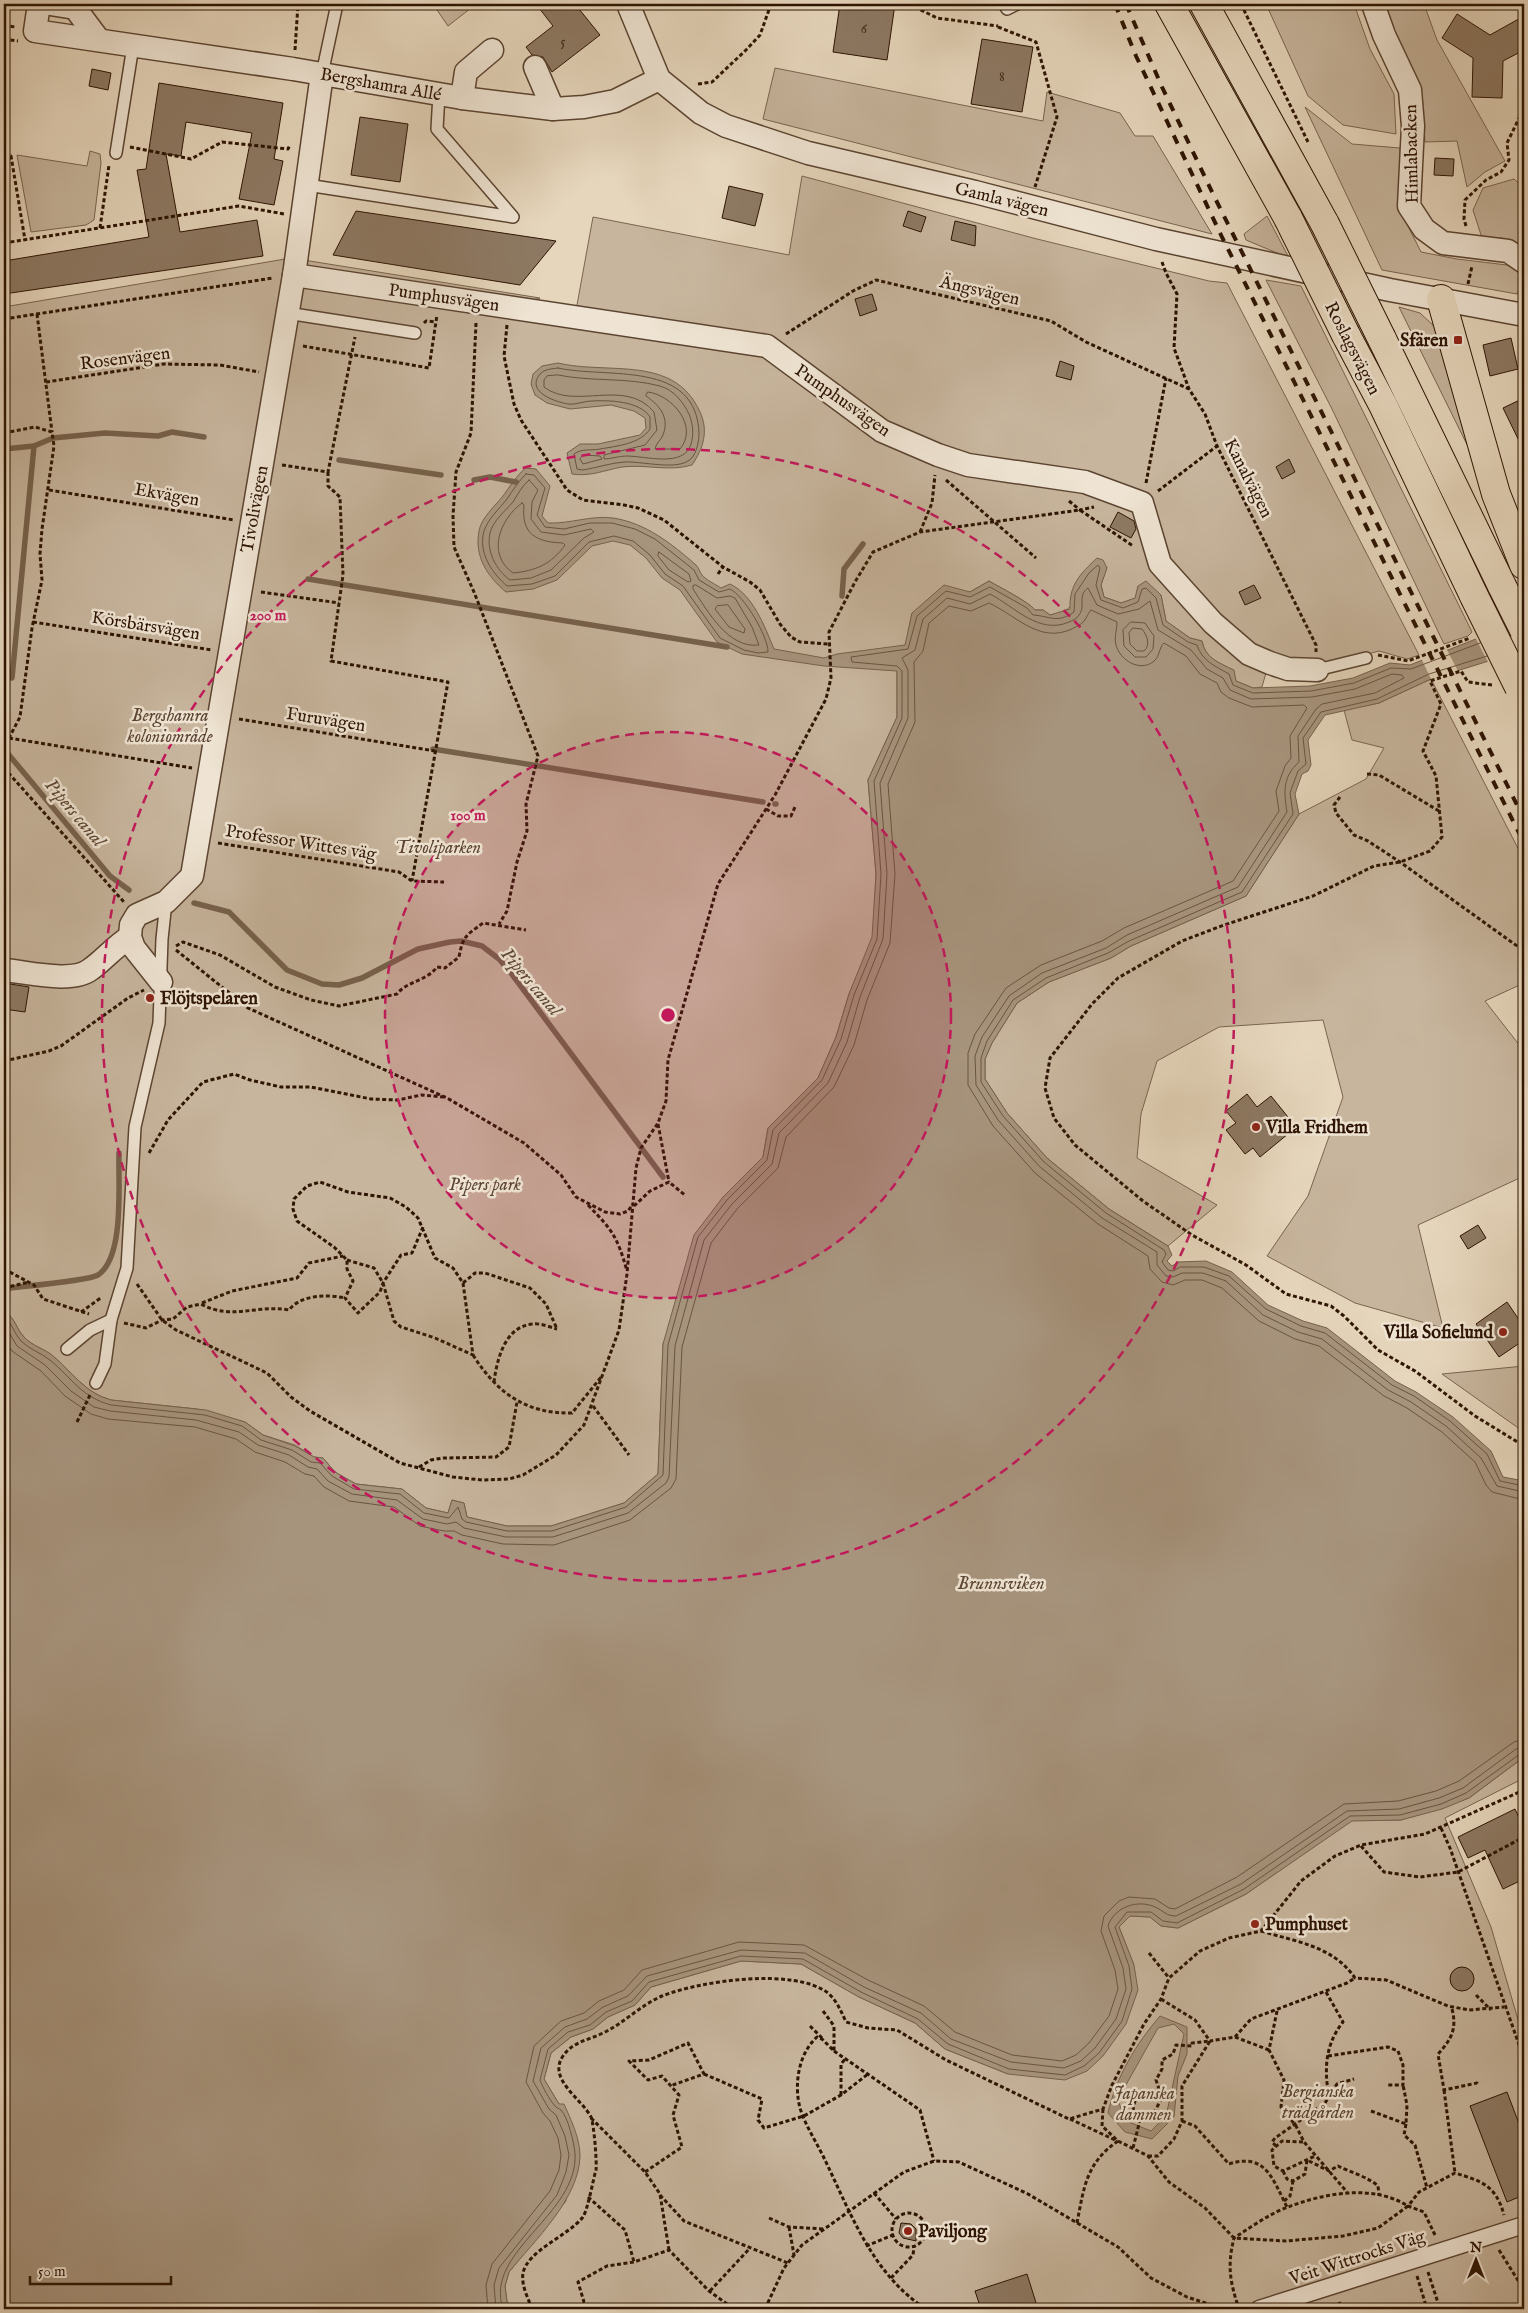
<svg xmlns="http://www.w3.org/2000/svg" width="1528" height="2313" viewBox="0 0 1528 2313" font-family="'IM FELL English',serif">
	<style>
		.green { fill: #c7b59d; stroke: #7a6450 }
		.water { fill: #a7947d; stroke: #76614c; fill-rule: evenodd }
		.pier { fill: #e6d6bc }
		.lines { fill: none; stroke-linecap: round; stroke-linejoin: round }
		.shore { stroke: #6a5440; stroke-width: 1 }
		.stream { stroke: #76614c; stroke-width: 5.5 }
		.building { fill: #8d7963; stroke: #2d1403 }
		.service-casing { stroke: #5b4431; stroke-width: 14 }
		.pedestrian-casing { stroke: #5b4431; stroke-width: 19 }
		.minor-casing { stroke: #5b4431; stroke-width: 25 }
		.primary-casing { stroke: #2d1403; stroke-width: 30 }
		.path { stroke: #2d1403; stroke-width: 3; stroke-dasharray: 4 2.5; stroke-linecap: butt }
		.service { stroke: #efe4d3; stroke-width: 11 }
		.pedestrian { stroke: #efe4d3; stroke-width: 16 }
		.minor { stroke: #efe4d3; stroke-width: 22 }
		.primary { stroke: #e6d6bc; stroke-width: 28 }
		.rail { stroke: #2d1403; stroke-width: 4; stroke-dasharray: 9 9; stroke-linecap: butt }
		.primary-bridge-casing { stroke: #2d1403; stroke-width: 30; stroke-linecap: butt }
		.primary-bridge { stroke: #e6d6bc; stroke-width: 28 }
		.ring { fill: none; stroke: #c2185b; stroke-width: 2.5; stroke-dasharray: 9 6 }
		.poi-dot { fill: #8f2418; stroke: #efe4d3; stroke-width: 2 }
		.labels { text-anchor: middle; stroke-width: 5; stroke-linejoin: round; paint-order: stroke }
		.number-label { font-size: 15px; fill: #452d1b }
		.street-label { font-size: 18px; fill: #2d1403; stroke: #efe4d3 }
		.poi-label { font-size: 18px; font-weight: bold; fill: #2d1403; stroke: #efe4d3; text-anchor: start }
		.park-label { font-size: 18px; font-style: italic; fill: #5b4431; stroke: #efe4d3 }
		.water-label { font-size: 19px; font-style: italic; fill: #5e4734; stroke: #efe4d3 }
		.centre { fill: #c2185b; stroke: #efe4d3; stroke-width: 2.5 }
		.ring-label { font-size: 15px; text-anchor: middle; font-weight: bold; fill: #c2185b; stroke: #efe4d3; stroke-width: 5; stroke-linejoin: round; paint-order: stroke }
	</style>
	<rect width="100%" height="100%" fill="#e6d6bc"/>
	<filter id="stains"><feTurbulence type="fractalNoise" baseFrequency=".004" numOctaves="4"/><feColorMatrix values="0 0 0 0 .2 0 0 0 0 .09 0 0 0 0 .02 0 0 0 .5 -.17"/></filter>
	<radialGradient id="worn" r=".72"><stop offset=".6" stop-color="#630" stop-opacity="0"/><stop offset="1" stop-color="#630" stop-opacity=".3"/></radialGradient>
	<g class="green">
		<polygon points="433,4 468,4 471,8 448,26"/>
		<polygon points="1266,4 1354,4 1370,49 1394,94 1396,134 1343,125 1308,96"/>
		<polygon points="1383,4 1424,4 1437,40 1505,161 1485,172 1467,187 1457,141 1425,142 1423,113"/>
		<polygon points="775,68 1043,121 1047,92 1120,113 1135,136 1153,136 1212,234 763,119"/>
		<polygon points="1305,107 1352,144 1400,148 1400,210 1421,252 1457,259 1515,266 1524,281 1517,294 1382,270"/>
		<polygon points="90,151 100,154 101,163 94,220 86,225 31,232 17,155 87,166"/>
		<path d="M802 176 1037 239 1209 281 1227 283 1419 655 1407 659 1379 651 1364 655 1367 663 1308 678 1267 669 1262 687 1253 688 1236 681 1233 670C1219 663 1205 658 1202 641L1190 638 1166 621 1161 595 1138 586 1136 598 1121 603 1104 597 1101 585 1107 567C1090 586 1076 612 1050 615L1043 610H1035C1029 602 999 587 989 581L970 592 912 613 906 645 897 671V717L868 780 876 874 873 937 849 994 836 1037 818 1078 768 1128 763 1157 723 1197 663 1344 658 1474 624 1503 551 1526H507L467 1517 464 1503 452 1500 448 1513 426 1508 402 1489 356 1484 335 1472 323 1458 314 1457 295 1445 263 1435 245 1422 197 1409 111 1400C85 1393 73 1373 53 1356 45 1349 32 1346 24 1337 15 1327 17 1321 4 1310V307L291 258 540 298 512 306 575 316 593 217 789 255Z"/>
		<polygon points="1514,179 1524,188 1524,246 1502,238 1482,238 1473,210 1483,188"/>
		<polygon points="1267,216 1289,258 1246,240 1244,234"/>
		<polygon points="1266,280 1301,286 1472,632 1468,636 1444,644 1332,409"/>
		<polygon points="1399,307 1420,313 1434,326 1484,479"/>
		<polygon points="1431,679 1524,860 1524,983 1485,1001 1524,1051 1524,1176 1418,1225 1443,1328 1355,1303 1267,1256 1308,1196 1343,1097 1323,1020 1219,1027 1157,1061 1141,1114 1137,1158 1217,1205 1168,1246 1109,1209 1047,1158 1007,1113 985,1079 985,1059 992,1043 1017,1003 1049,982 1111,958 1131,946 1246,896 1299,814 1366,779 1384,748 1352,740 1344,710 1379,703"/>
		<polygon points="1524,1366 1524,1432 1442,1374"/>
		<polygon points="1524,1757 1524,1778 1445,1818 1491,1927 1524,2040 1524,2309 508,2309 505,2286 509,2272 566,2201 559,2104 544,2079 551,2053 571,2037 593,2029 608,2017 635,2005 651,1987 741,1961 801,1964 859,1997 915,2023 945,2049 1008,2074 1134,1965 1119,1927 1130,1916 1150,1917 1161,1926 1178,1928 1246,1894 1352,1820 1401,1820 1469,1798"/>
	</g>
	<g class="water">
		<path d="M558 363C609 375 674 354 700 412 709 431 703 449 692 465 669 472 646 464 622 467 605 470 590 477 572 474L567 453 580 444H598L640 435 646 428 645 418 634 411 611 405 570 409 547 403 535 395 531 384 533 374 542 366Z"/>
		<path d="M525 468 536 469 550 486 542 516 548 523C570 524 591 515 613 518 646 523 672 544 696 565 699 568 699 571 702 575 706 580 715 584 721 588L730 584C753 595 764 625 774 649L824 658 837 654 905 645 912 613 944 585 970 592 989 581C999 587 1029 602 1035 610H1043L1050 615 1070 609C1069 585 1080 574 1097 558L1103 560 1107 568 1101 585 1104 597 1121 603 1135 598 1138 586 1146 581 1161 595 1166 621 1190 638 1202 641C1205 658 1219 663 1234 670L1236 681 1253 688 1310 686 1353 678 1390 663 1410 665 1524 620V650L1431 679 1379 703 1325 715 1308 740 1311 765 1308 771 1302 774 1295 794 1299 814 1246 896 1131 946 1111 958 1049 982 1017 1003 992 1043 985 1059V1079L1007 1113 1047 1158 1109 1209 1168 1246 1172 1255 1167 1261 1172 1266 1178 1262 1206 1261 1232 1272 1268 1305 1303 1321 1327 1328 1395 1381 1416 1392 1453 1417 1491 1451 1503 1477 1524 1481V1757L1469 1798 1442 1809 1401 1820 1352 1821 1246 1894 1178 1928 1161 1926 1150 1917 1130 1916 1119 1927 1134 1965 1138 1990 1126 2024 1103 2056 1087 2071 1065 2080 1008 2074 945 2049 915 2023 859 1997 801 1964 741 1961 651 1987 635 2005 608 2017 593 2029 571 2037 551 2053 544 2079 559 2104H564C571 2120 580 2138 580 2156 579 2199 535 2240 509 2272L505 2286 508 2309H4V1310C17 1321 15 1327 24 1337 32 1346 45 1349 53 1356 73 1373 85 1393 111 1400L206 1410 245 1422 263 1435 295 1446 314 1457 323 1458 335 1472 356 1484 402 1489 426 1508 448 1513 452 1500 464 1503 467 1517 507 1526H551L624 1503 658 1474 663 1344 694 1235 723 1197 763 1157 768 1128 818 1078 836 1037 849 994 872 937 876 874 868 780 897 717V671L824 666 742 654 717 642 680 590 662 578 646 558 630 545 613 541 592 546 557 580 533 589 506 592C488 577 474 557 479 531 481 518 495 506 503 496 510 486 516 477 525 468Z"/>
		<path d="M1160 2016 1187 2027V2054L1178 2076 1174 2117 1152 2139 1125 2132 1108 2113C1116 2077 1136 2044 1160 2016ZM1174 2024 1184 2034 1166 2116 1151 2131 1126 2121 1119 2103 1127 2083 1158 2028Z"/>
	</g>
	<g class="pier">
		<polygon points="1524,618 1524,653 1489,664 1475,637"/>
		<polygon points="1446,648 1459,673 1432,681 1421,658"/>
	</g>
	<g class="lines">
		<g class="shore">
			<path d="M558 368C607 379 697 359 699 434 699 442 696 457 688 461 674 470 641 461 624 462 610 463 596 468 583 470L577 469 574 454C583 448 590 451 600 449 617 446 640 444 650 429V417C640 401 609 400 592 401 584 401 576 405 568 404 556 402 525 392 540 374 545 369 551 369 558 368Z"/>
			<path d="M558 375C592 382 626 377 660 386 674 390 683 402 689 414 693 424 694 434 691 444 684 468 646 456 626 456 619 456 611 459 604 459V455L645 445 657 430 654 412C625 377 575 411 544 387V380L547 376Z"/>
			<path d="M648 392C672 395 699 426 680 449H655C656 443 661 440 663 435 670 417 659 405 646 396Z"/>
			<polygon points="584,455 600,456 602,459 583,464 580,459"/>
			<path d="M526 474 534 475 545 488 537 515 545 527 564 529 590 523H612L635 529 655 539 694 570 699 580 719 592 730 589C744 596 768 636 768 652L758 653 744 650 720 638 683 586 665 574 650 555 633 541 614 536 589 542 555 576 532 584 507 586C492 573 478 553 484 531 488 519 499 509 507 499 513 490 518 482 526 474Z"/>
			<path d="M529 480 538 490 532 502 531 519 541 532 564 535 591 529 594 532 584 538 551 570 531 578 510 580C496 570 486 551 490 533 493 521 505 511 513 502 518 494 522 486 529 480Z"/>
			<path d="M522 503 524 505C521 535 537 542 563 543L565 545C552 564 535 571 513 573 486 554 500 519 522 503Z"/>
			<polygon points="659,552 689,574 691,581 688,582 669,570 658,556"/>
			<path d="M696 585 717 598 730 596 735 598 752 627 759 645C728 649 707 610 693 589V586Z"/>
			<polygon points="728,605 745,629 744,633 729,627 715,609 717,606"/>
			<polygon points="1131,622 1145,623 1154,636 1153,649 1146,657 1135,657 1124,646 1123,630"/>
			<path d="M1133 628 1142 629C1147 635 1151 645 1144 651H1137L1130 644 1129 633Z"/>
			<polyline points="1487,656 1429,674 1377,699 1321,712 1303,738 1306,764 1298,771 1290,793 1293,814 1242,892 1129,941 1108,953 1046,978 1013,1000 987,1041 981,1058 981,1082 1003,1116 1044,1162 1106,1213 1164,1250 1166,1254 1162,1262 1168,1270 1173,1271 1180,1267 1204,1267 1229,1276 1266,1309 1301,1326 1325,1333 1392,1385 1414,1396 1450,1421 1487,1454 1500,1481 1524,1486"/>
			<path d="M4 1316C12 1323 14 1333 21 1341 29 1349 41 1353 50 1360 72 1378 81 1397 111 1405L205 1415 242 1426 261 1440 292 1450 311 1462 320 1463 332 1476 354 1489 400 1494 424 1513 449 1518 458 1507 462 1519 466 1522 507 1531H552L626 1507 663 1475 668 1345 698 1237 727 1200 767 1160 773 1130 822 1080 841 1039 854 995 877 939 881 874 874 781 902 718V671L897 666 852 662 851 657 908 649 917 616 946 591 970 597 990 587 1027 608 1033 615C1050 616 1057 624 1074 612L1075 594 1089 573 1098 565 1100 568 1096 585 1101 600 1123 608 1138 602 1142 589 1146 588 1156 598 1163 625 1188 642 1197 645C1202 661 1215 666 1229 674L1233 685 1253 693 1311 691 1354 683 1391 668 1411 669 1480 643"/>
			<path d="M4 1324 17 1346 45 1365 71 1391 94 1407 110 1411 196 1420 239 1432 258 1445 289 1455 308 1467 317 1469 328 1481 352 1494 397 1500 423 1519 447 1524 456 1522 464 1528 506 1537H553L628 1513 666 1483 669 1477 675 1346 704 1240 732 1204 772 1164 779 1133 828 1083 847 1042 860 997 883 939 887 874 880 783 908 718V670L902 658 915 650 923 619 947 598 970 604 990 594C1015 607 1039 635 1069 622 1073 620 1077 619 1079 615 1086 606 1077 596 1088 588L1097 605 1118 614 1139 609 1150 601 1158 630 1191 650 1207 669 1223 678 1230 690 1251 699 1312 697 1355 689 1392 674 1402 675 1404 678 1375 693 1322 704 1316 709 1298 736 1299 762C1282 777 1284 793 1287 812L1238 887 1127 935 1106 948 1042 973 1009 996 982 1037 975 1056 976 1085 998 1120 1039 1166 1102 1218 1157 1252V1265L1166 1276 1173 1277 1182 1273H1203L1226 1281 1263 1315 1298 1332 1322 1339 1388 1390 1411 1402 1446 1426 1481 1458 1497 1486 1524 1492"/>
			<path d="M4 1338 12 1351 41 1371 65 1396 91 1414 108 1419 195 1427 236 1439 255 1452 285 1462 305 1474 314 1476 324 1487 349 1501 394 1507 420 1526 444 1531H454L462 1535 503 1544 554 1545 630 1520 671 1488 676 1479 682 1347 711 1243 737 1209 778 1168 786 1137 834 1087 854 1045 867 1000 890 943 895 874 888 784 915 722 914 662 923 651 929 623 949 606 971 611 989 603C1019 617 1043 648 1079 625 1086 622 1087 614 1091 610L1117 622C1117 630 1114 637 1116 645 1120 660 1139 672 1153 662 1160 657 1159 647 1164 643L1186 656 1200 674 1217 683 1221 692 1229 698 1252 707 1304 705 1307 708 1290 736 1291 758 1285 766 1276 791 1279 811 1233 881 1124 928 1102 941 1041 965 1006 988 975 1034 968 1053V1085L993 1126 1035 1173 1098 1224 1148 1256 1150 1269 1162 1282 1173 1285 1185 1280H1202L1222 1288 1259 1321 1295 1339 1319 1346 1384 1396 1407 1408 1442 1432 1475 1462 1486 1485 1492 1492 1524 1500"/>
			<polyline points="488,2309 486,2285 492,2264 550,2191 559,2170 561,2155 558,2138 550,2121 543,2113 526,2082 534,2046 561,2021 584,2013 599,2001 624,1990 642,1970 739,1942 804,1945 868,1980 924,2006 955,2032 1012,2055 1062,2061 1076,2055 1089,2043 1109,2016 1118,1989 1115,1970 1101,1931 1104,1916 1119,1901 1129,1897 1155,1899 1169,1908 1175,1909 1237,1877 1344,1804 1398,1801 1436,1791 1459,1781 1514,1742 1524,1739"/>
			<path d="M496 2309 494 2285 499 2268 557 2195 566 2172 569 2155 565 2136 556 2115 549 2109 533 2081 541 2048 565 2027 587 2019 603 2007 628 1996 647 1976 741 1950 805 1953 864 1987 921 2013 951 2039 1011 2062 1064 2068 1081 2061 1095 2048 1116 2019 1126 1989 1123 1968 1108 1926C1114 1907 1138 1899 1155 1907 1164 1911 1166 1916 1176 1916L1241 1884 1347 1811 1399 1809 1439 1798 1463 1788 1516 1749 1524 1747"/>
			<path d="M503 2309C483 2251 579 2215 575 2153 574 2143 568 2117 561 2110 559 2108 556 2108 555 2106 549 2099 543 2088 540 2080L548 2049 568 2032 590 2025 606 2012 632 2001 649 1982 741 1956 803 1959 861 1992 918 2019 948 2044 1009 2069 1065 2075 1084 2066 1099 2053 1122 2021 1132 1989 1129 1966 1115 1927 1127 1912H1151L1163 1921 1177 1923 1244 1889 1350 1816 1400 1815 1441 1804 1466 1793 1520 1754 1524 1753"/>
		</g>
		<g class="stream">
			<polyline points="4,449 34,446 53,438 105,433 158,436 172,432 204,437"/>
			<polyline points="339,460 441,475"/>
			<polyline points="474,480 490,477 516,482"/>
			<polyline points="308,579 727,647"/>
			<polyline points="842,596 844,569 863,544"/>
			<polyline points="4,677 12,678 34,446"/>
			<polyline points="4,749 110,876 129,890"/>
			<polyline points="433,749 763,802"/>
			<polyline points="775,804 776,804"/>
			<polyline points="194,903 229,912 287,970 322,984 339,985 362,978 418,949 450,942 461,941 482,946 499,959 511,973 663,1177"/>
			<path d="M5 1292 10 1288C27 1286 87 1281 98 1275 125 1257 118 1183 119 1153"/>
		</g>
	</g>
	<g class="building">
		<polygon points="536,4 575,4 600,35 552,72 543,57 532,55 526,47 553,26"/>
		<polygon points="840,4 895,4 887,60 833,52"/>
		<polygon points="1457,14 1490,35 1524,16 1524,50 1503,61 1502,98 1472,97 1473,58 1442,38"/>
		<polygon points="982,39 1033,47 1022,112 971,104"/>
		<polygon points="92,69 111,73 108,90 89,86"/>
		<polygon points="159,83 283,103 274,159 283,161 274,205 239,199 252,133 186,122 181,156 166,154 180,232 257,220 263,256 4,294 4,261 149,237 137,170 146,169"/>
		<polygon points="360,117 408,124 400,182 351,175"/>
		<polygon points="1435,158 1454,159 1453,176 1434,175"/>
		<polygon points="729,186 763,194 755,226 722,218"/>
		<polygon points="356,211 556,241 520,285 333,255"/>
		<polygon points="908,211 926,217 921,232 903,226"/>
		<polygon points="955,221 976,226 975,246 951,240"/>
		<polygon points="872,294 877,310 860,316 855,299"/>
		<polygon points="1511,338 1518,369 1490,376 1483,345"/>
		<polygon points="1060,361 1074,366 1071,380 1056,376"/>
		<polygon points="1524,398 1524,451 1503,408"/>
		<polygon points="1289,459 1295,472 1282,479 1276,467"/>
		<polygon points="1118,512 1134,521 1136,529 1131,538 1110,527"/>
		<polygon points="1254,585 1261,598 1245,605 1239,592"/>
		<polygon points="4,983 29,987 25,1012 4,1009"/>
		<polygon points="1247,1094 1257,1107 1271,1096 1288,1117 1280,1124 1288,1134 1260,1157 1253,1148 1245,1154 1226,1130 1236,1123 1226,1111"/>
		<polygon points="1478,1225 1486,1238 1468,1249 1460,1236"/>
		<polygon points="1507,1302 1524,1327 1524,1340 1499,1357 1476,1324"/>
		<polygon points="1515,1809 1524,1828 1524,1879 1503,1889 1485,1850 1468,1858 1458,1837"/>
		<circle cx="1462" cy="1979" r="12"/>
		<polygon points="1507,2092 1524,2137 1524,2195 1507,2202 1470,2106"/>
		<polygon points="901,2223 911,2224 916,2229 916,2241 903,2238 899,2233"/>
		<polygon points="1027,2274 1038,2309 981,2309 975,2291"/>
	</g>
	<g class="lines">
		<defs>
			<g id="service">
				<polyline points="1004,4 1007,9 1017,4"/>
				<polyline points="322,74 337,4"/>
				<polyline points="116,153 133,46"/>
				<polyline points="307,185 513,217 437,129 439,94"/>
				<polyline points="287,313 415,333"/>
				<polyline points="1317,670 1366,658"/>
				<polyline points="67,1349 90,1330 111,1320"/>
				<polyline points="96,1383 105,1364 111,1320 127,1268 135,1127 159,1023 162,939 166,902"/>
			</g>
			<polyline id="pedestrian" points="1259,2309 1524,2225"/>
			<g id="minor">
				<polyline points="39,4 35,31 293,69 462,98 553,109 584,107 615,101 659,79"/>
				<polyline points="50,4 75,8 99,40"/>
				<polyline points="628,4 659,79 701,113 726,126 808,153 975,192 1156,239 1390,290 1524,315"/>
				<polyline points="1373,4 1384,35 1410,90 1413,126 1409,206 1424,229 1443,243 1508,251 1524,262"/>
				<polyline points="535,67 553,109"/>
				<polyline points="462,98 466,72 492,50"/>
				<polyline points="294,275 767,346 882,431 938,455 968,465 1085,482 1142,503 1160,564 1213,623 1249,654 1270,663 1288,669 1317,670"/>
				<path d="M4 970C27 972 73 984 91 969 105 959 115 946 130 937"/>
				<polyline points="161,982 134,948 130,937 131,925 137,915 166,902 192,876 294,275 322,74"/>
			</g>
			<g id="primary">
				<polyline points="1169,4 1288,218"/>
				<polyline points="1204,4 1325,224"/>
				<polyline points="1441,299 1496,494 1524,565"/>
				<polyline points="1346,335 1383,405 1474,596"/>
				<polyline points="1382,339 1502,586"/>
			</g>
		</defs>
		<use href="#service" class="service-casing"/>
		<use href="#pedestrian" class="pedestrian-casing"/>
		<use href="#minor" class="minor-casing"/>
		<use href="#primary" class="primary-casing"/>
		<g class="path">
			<polyline points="909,4 937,18 998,26"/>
			<polyline points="1241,4 1308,142"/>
			<polyline points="4,25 15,27"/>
			<polyline points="998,27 1036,42 1057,117 1035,187"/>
			<polyline points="4,39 18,41"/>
			<polyline points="295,50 298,4"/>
			<polyline points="698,84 712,82 746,50 760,35 771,4"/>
			<polyline points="130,147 191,159 222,142 288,149 290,145"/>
			<polyline points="4,155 11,156 25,240"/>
			<polyline points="1466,226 1464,219 1465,200 1486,180 1501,172 1509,160 1507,143 1524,108"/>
			<polyline points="100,228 109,165"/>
			<polyline points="4,243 239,206 284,214"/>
			<polyline points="1162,262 1166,273 1177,294 1174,348 1189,389 1205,414 1217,446 1316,645 1316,652"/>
			<polyline points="1468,284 1472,266"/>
			<polyline points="37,314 52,432"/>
			<polyline points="4,319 273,278"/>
			<polyline points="424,323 426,321 436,322"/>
			<polyline points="476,323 471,433 456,472 453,516 454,547 474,592 538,756 526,804 527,831 517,862 507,911 499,924"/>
			<polyline points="507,325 504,356 514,404 521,420 567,490 583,500 624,505 638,508 664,520 723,567 750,582 760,590 780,624 791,637 800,642 828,644"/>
			<polyline points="786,334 853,291 876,280 1051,321 1086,342 1189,389"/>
			<polyline points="303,346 429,368 437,315"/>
			<polyline points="46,382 164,364 220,365 259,372"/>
			<polyline points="4,433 35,427 52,432 54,446 42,529 40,554 42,580 32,628 20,717 9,738 4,740"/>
			<polyline points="282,465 328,472 355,337"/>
			<polyline points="328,472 328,486 340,497 343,575 331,661 448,682 412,881"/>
			<polyline points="946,480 1036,558"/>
			<polyline points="1146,483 1166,378"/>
			<polyline points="49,490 234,520"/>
			<polyline points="1158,491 1217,446"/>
			<polyline points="1069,501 1080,510 1094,507"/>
			<polyline points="920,532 932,503 935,475"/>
			<polyline points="718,574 723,567"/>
			<polyline points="261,592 339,603"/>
			<polyline points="33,622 212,650"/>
			<polyline points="1378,655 1408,661 1470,638"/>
			<polyline points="1492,685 1468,682 1461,671 1430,681 1441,704 1423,751 1436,776 1442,837 1430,851 1400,862 1374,866 1313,896 1224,925 1182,941 1118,978 1092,1004 1050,1058 1045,1088 1054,1118 1075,1145 1143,1201 1192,1235 1246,1265 1286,1294 1331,1306 1344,1316 1378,1350 1415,1371 1475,1416 1524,1446"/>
			<polyline points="239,719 435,751"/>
			<polyline points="9,738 192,768"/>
			<polyline points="4,768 124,902"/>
			<polyline points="1367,774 1379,775 1439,811"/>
			<polyline points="1340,797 1334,805 1336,813 1354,835 1368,841 1400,862 1524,951"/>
			<polyline points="766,809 778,816 791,816 795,807"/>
			<polyline points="218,843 399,872 412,881 444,882"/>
			<path d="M176 946 183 942 220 955 275 987 311 1000 339 1006 397 994C407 981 427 981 437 967L445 968 459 957C463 935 467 935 483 923L526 930"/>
			<polyline points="176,950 248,1008 447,1098 524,1143 561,1175 576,1197 605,1212 620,1214 628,1211 633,1204"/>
			<polyline points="4,1061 49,1051 61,1046 128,998 144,990"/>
			<polyline points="658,1124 669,1182"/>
			<polyline points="149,1153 168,1120 203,1082 234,1074 250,1080 281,1087 311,1087 371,1099 398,1100 421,1095 444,1097"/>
			<path d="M588 1205C613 1231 617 1236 627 1271"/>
			<polyline points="634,1206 650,1191 669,1182 686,1196"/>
			<polyline points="347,1260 374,1268 383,1283 394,1321 401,1327 435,1338 473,1355 463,1283 453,1268 435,1258 418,1218 406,1207 390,1198 348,1192 320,1182 307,1186 294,1199 293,1209 297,1221 334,1247 347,1260 347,1269 353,1281 345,1298 358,1313 380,1292 383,1283 401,1255 412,1253 423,1227"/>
			<polyline points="4,1269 34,1285 43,1299 89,1314"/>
			<polyline points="463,1283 475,1273 485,1273 530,1288 546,1304 557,1329"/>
			<polyline points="137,1284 162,1320 176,1330 267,1373 291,1397 310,1411 400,1463 453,1477 482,1480 509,1479 523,1475 556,1455 584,1425 619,1330 627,1274 636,1168 641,1148 658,1123 666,1101 668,1060 718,884 775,795 826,699 831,678 829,632 855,582 873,552 920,532 1080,510 1133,546"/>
			<polyline points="4,1288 29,1282"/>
			<polyline points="202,1303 232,1291 297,1278 309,1263 343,1256"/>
			<polyline points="81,1312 102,1297"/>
			<path d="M124 1323 146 1328 162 1320 173 1319 187 1307 201 1304C232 1321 257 1304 289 1310 300 1295 327 1294 345 1298"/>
			<path d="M473 1355C497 1393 526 1414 572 1413L602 1376"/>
			<path d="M494 1382C497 1359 505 1326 533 1324 540 1323 550 1327 557 1329"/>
			<polyline points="593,1406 629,1455"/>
			<polyline points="77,1422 90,1395"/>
			<polyline points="419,1467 431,1460 443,1458 496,1457 509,1447 517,1402"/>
			<polyline points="1441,1828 1450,1848 1524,2059"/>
			<polyline points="1361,1846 1384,1872 1420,1877 1458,1872 1524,1837"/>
			<path d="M1261 1931C1297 1942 1333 1946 1355 1978L1386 1980 1448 2006 1469 2010 1504 2007"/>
			<polyline points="1149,1953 1169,1978"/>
			<path d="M1326 1992 1343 2022C1325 2045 1324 2069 1329 2097"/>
			<polyline points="1476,1995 1491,2010"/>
			<polyline points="1161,1999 1195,2020 1210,2041 1235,2037 1251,2019 1347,1983 1355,1978"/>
			<path d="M1452 2009C1457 2028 1452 2039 1438 2054L1444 2090 1477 2083 1479 2085"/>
			<path d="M823 2011 834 2026V2051L822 2039 817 2037C798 2054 794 2085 800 2108 805 2125 817 2143 825 2160 851 2214 873 2275 926 2309"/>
			<polyline points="1277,2011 1269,2050 1284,2080 1281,2107 1296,2126 1304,2142 1347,2192"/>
			<polyline points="810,2026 822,2038"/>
			<polyline points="1235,2037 1269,2050"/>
			<polyline points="834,2051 920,2110 934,2161"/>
			<polyline points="1328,2056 1388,2047 1398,2051 1403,2065 1403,2085 1387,2085"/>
			<polyline points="704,2074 762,2099 758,2120 764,2128 804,2116 841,2095 868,2074"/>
			<polyline points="1444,2090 1455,2173"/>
			<polyline points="841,2095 841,2064 846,2058"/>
			<polyline points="1138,2095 1133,2106 1134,2116 1140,2120 1152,2116 1162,2098 1156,2080 1162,2069 1162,2060 1173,2054 1176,2045 1192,2046 1192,2043 1210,2041"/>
			<path d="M1103 2109 1102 2126 1118 2141 1148 2156 1169 2182 1205 2208 1234 2238 1286 2241 1343 2236 1378 2228 1408 2206C1373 2184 1325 2193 1288 2207 1269 2214 1251 2227 1234 2238 1227 2266 1230 2282 1239 2309"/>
			<polyline points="1371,2111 1406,2124 1407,2105 1403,2085"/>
			<polyline points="591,2118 645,2172 660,2194 669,2250"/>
			<polyline points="1070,2119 1115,2140"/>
			<path d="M1182 2121 1195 2126 1229 2164C1266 2152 1273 2180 1287 2207"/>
			<polyline points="1406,2124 1404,2135 1415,2145 1427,2188"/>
			<polyline points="1303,2142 1282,2141 1272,2150 1274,2166 1283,2171 1315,2156"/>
			<polyline points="1276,2146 1272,2142 1275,2138 1325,2103 1337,2084 1354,2079"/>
			<polyline points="1133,2148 1140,2120"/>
			<polyline points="1148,2156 1158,2156 1174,2139 1182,2121 1182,2086 1210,2041"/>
			<path d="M1283 2171 1287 2179 1293 2181 1305 2174 1307 2160 1329 2171 1338 2166C1350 2172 1370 2178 1378 2186L1379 2195"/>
			<polyline points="645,2172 682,2147 673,2115 679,2095 662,2076 648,2080 629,2061 649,2060 688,2043 704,2074 670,2086"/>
			<polyline points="874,2193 896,2219"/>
			<polyline points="660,2195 684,2221 788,2263"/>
			<polyline points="588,2197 625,2230 634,2262"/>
			<polyline points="1284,2201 1290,2196 1293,2181"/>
			<circle cx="909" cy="2230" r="17"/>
			<polyline points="769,2218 789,2227 824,2229"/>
			<path d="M1077 2223C1084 2187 1086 2163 1118 2141"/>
			<polyline points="789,2227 794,2255"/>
			<path d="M1435 2235 1424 2212 1408 2206 1419 2192 1455 2173C1481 2181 1496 2185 1504 2215"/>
			<polyline points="866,2246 893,2235"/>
			<polyline points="1499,2250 1524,2290"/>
			<polyline points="1428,2272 1440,2309"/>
			<polyline points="1417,2276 1427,2309"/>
			<polyline points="891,2278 913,2255 914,2247"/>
			<polyline points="710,2291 750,2248"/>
			<polyline points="1339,2302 1342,2309"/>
			<path d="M532 2309C528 2298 521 2285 523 2273 528 2250 568 2236 583 2217 588 2209 593 2180 596 2170 597 2162 594 2124 591 2117 582 2099 547 2079 563 2056 573 2041 590 2040 605 2032 625 2022 641 2005 662 1996 700 1981 794 1967 828 1993 837 2001 841 2011 846 2022L868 2028 897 2030 946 2060 1069 2119 1103 2109 1112 2085 1144 2024 1161 1999 1169 1978 1200 1951 1229 1938 1261 1931 1301 1881 1335 1856 1361 1845 1425 1834 1524 1790"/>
			<polyline points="596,2309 584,2302 578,2282 607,2266 634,2262 669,2250 709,2291 734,2309"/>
			<polyline points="765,2309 784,2268 802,2245 904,2172 934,2161 959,2162 1028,2194 1118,2247 1151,2278 1187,2297 1224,2309"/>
		</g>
		<use href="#service" class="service"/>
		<use href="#pedestrian" class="pedestrian"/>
		<use href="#minor" class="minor"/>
		<use href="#primary" class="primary"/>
		<g class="rail">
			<polyline points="1115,4 1136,56 1221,235 1524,843"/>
			<polyline points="1126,4 1162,87 1213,194 1524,819"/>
		</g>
		<defs>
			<g id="primary-bridge">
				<polyline points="1288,218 1346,335"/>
				<polyline points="1325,224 1382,339"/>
				<polyline points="1502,586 1524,630"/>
				<polyline points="1474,596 1519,687"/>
			</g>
		</defs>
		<use href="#primary-bridge" class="primary-bridge-casing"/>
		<use href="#primary-bridge" class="primary-bridge"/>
	</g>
	<circle cx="668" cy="1015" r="283" fill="#c2185b" fill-opacity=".12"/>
	<g class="ring">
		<circle cx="668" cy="1015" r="283"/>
		<circle cx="668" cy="1015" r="566"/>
	</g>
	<g class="poi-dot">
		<rect x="1453" y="335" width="10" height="10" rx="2.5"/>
		<circle cx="150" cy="998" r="5"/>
		<circle cx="1256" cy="1127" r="5"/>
		<circle cx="1503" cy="1332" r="5"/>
		<circle cx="1255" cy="1924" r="5"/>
		<circle cx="908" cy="2231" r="5"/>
	</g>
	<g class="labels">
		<g class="number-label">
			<text x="864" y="33">6</text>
			<text x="563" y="46">5</text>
			<text x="1002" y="81">8</text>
		</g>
		<g class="street-label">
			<text transform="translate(381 84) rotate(10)" y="6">Bergshamra Allé</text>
			<text transform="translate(1411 154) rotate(-91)" y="6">Himlabacken</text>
			<text transform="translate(1002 199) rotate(14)" y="6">Gamla vägen</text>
			<text transform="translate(980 290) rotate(13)" y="6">Ängsvägen</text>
			<text transform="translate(444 297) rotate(8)" y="6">Pumphusvägen</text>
			<text transform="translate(1353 348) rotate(63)" y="6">Roslagsvägen</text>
			<text transform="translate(125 358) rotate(-7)" y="6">Rosenvägen</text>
			<text transform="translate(843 400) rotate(35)" y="6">Pumphusvägen</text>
			<text transform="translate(1249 478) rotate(63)" y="6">Kanalvägen</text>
			<text transform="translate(167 494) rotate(10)" y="6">Ekvägen</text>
			<text transform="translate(254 509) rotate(-80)" y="6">Tivolivägen</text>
			<text transform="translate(146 625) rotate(9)" y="6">Körsbärsvägen</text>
			<text transform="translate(326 719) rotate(9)" y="6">Furuvägen</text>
			<text transform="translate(301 842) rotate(9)" y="6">Professor Wittes väg</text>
			<text transform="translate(1357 2257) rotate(-18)" y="6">Veit Wittrocks Väg</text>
		</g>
		<g class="poi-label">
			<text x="1448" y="346" text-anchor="end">Sfären</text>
			<text x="160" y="1004">Flöjtspelaren</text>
			<text x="1266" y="1133">Villa Fridhem</text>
			<text x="1493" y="1338" text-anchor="end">Villa Sofielund</text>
			<text x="1265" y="1930">Pumphuset</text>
			<text x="918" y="2237">Paviljong</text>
		</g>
		<g class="park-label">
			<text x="170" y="721">Bergshamra<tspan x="170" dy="21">koloniområde</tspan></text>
			<text x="438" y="853">Tivoliparken</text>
			<text x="485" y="1190">Pipers park</text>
			<text x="1318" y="2097">Bergianska<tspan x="1318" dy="21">trädgården</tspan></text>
			<text x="1144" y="2099">Japanska<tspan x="1144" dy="21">dammen</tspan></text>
		</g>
		<g class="water-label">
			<text transform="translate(76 812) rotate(50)" y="7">Pipers canal</text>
			<text transform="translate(532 981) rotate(50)" y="7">Pipers canal</text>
			<text x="1001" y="1589">Brunnsviken</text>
		</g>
	</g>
	<circle cx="668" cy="1015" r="8" class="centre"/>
	<g class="ring-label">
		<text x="268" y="620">200 m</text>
		<text x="468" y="820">100 m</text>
	</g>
	<rect width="1528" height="2313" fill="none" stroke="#e6d6bc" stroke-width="20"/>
	<rect x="5" y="5" width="1518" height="2303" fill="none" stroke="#2d1403" stroke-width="2.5"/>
	<rect x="10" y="10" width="1508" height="2293" fill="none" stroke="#2d1403"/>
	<g transform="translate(1476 2260)" stroke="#efe4d3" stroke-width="4" paint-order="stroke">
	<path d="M0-4L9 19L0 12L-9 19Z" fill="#2d1403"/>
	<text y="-8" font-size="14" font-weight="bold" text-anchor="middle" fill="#2d1403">N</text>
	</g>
	<path d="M30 2276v8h141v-8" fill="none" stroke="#2d1403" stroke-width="2.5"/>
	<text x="38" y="2276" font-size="15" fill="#2d1403" stroke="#efe4d3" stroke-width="4" paint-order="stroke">50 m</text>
	<rect width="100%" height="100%" filter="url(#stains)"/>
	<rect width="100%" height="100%" fill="url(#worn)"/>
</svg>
